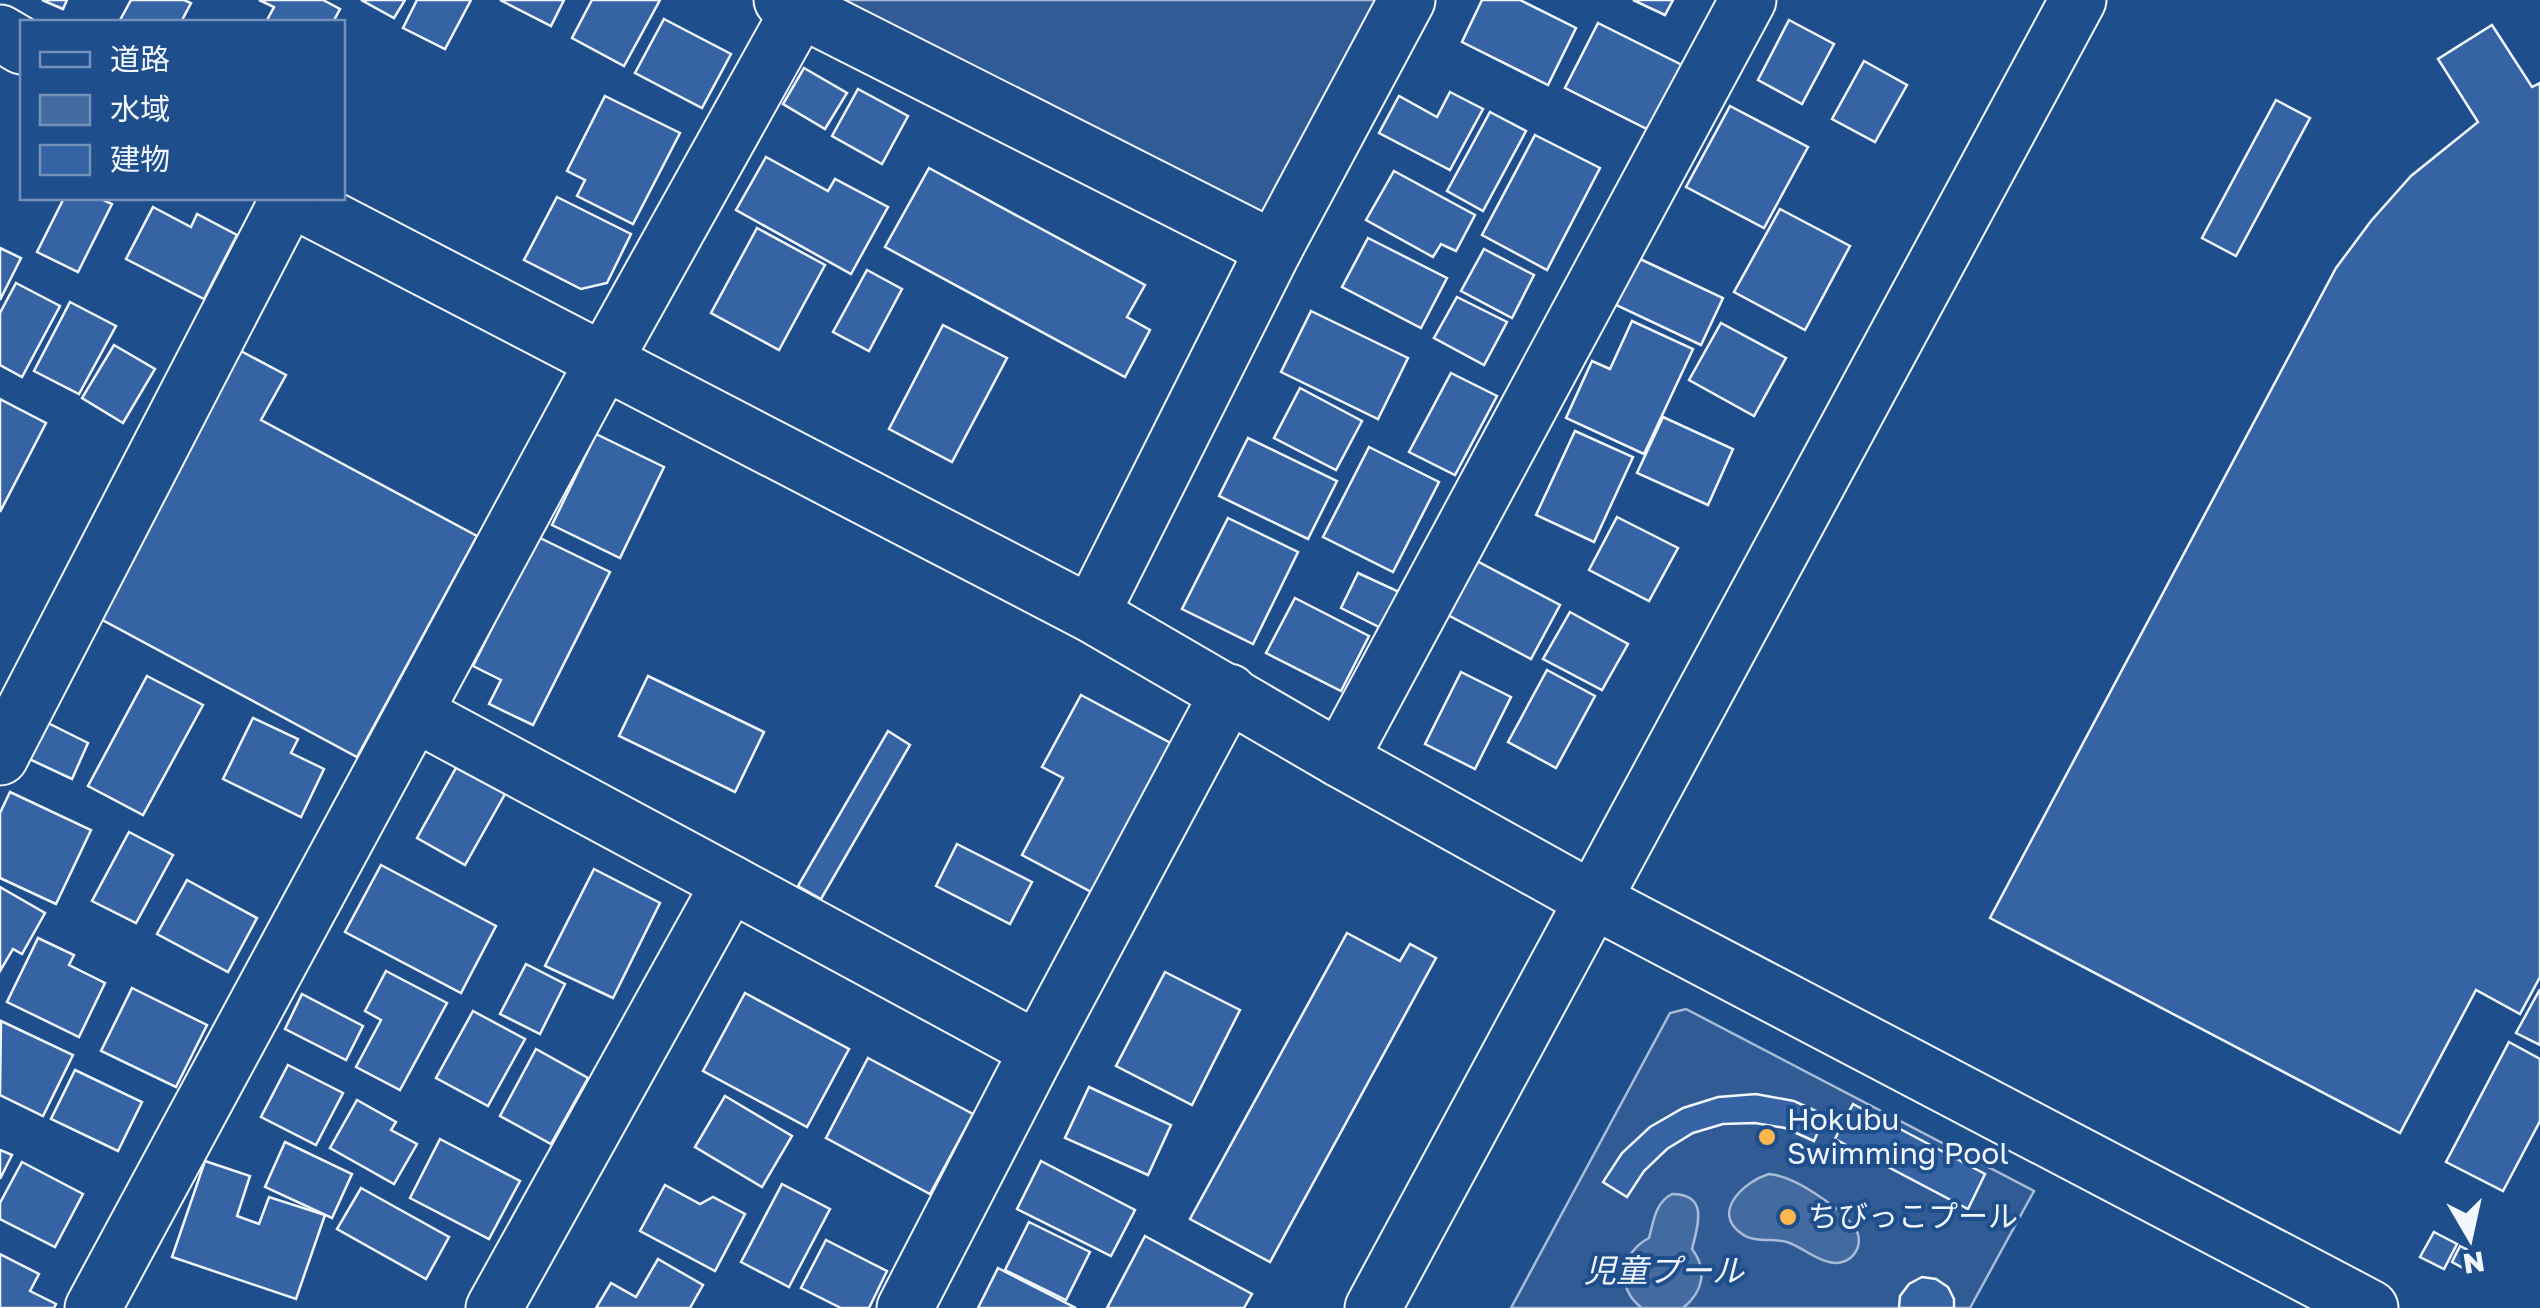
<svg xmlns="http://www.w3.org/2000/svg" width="2540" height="1308" viewBox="0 0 2540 1308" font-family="'Golos Text','Noto Sans JP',sans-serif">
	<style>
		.built { fill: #305b95; stroke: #a8bbd7; stroke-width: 2.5 }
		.water { fill: #446ba0; stroke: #a8bbd7; stroke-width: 2.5 }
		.building { fill: #3563a3; stroke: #f2f6ff; stroke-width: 2.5 }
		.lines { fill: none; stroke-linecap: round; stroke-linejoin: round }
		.minor-casing { stroke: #f2f6ff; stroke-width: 59 }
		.minor { stroke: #1f4e8c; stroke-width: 55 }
		.poi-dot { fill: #ffb74d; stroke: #1f4e8c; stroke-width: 4 }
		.labels { text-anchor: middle; stroke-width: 8; stroke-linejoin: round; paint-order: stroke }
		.poi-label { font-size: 30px; fill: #f2f6ff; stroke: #1f4e8c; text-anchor: start }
		.water-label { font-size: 32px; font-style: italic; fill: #f2f6ff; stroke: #1f4e8c }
	</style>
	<rect width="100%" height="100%" fill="#1f4e8c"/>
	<g class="built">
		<polygon points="834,0 1391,0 1269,231"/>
		<polygon points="1686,1009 2034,1191 1970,1308 1511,1308 1670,1013"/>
	</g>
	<g class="water">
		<path d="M1769 1174C1794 1176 1836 1205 1853 1225 1868 1243 1852 1268 1829 1262 1814 1259 1802 1247 1787 1242 1773 1238 1754 1243 1742 1234 1710 1212 1745 1181 1769 1174Z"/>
		<path d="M1672 1194C1709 1194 1698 1225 1692 1249 1708 1270 1703 1292 1683 1308H1642C1615 1288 1620 1253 1649 1238 1654 1220 1655 1203 1672 1194Z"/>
	</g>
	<g class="building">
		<polygon points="42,0 67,0 63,9"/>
		<polygon points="131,0 184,0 191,3 181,22 119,22"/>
		<polygon points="259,0 323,0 340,9 333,22 266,22 274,7"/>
		<polygon points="361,0 405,0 394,18"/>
		<polygon points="417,0 471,0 445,49 403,28"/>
		<polygon points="500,0 564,0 551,26"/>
		<polygon points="592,0 660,0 624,66 572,38"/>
		<polygon points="1482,0 1520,0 1576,28 1548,85 1462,42"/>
		<polygon points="1633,0 1673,0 1665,15"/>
		<polygon points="664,19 731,54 702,108 635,73"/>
		<polygon points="1789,20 1834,44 1802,104 1758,80"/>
		<polygon points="1598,23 1688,68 1655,133 1565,88"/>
		<polygon points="2492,25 2532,87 2540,83 2540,977 2520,1014 2476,990 2400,1133 1990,918 2336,268 2371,221 2411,176 2478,122 2438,59"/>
		<polygon points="1864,61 1907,85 1875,142 1832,119"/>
		<polygon points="804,68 847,93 825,129 783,104"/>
		<polygon points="858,89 908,116 882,164 832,136"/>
		<polygon points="1450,92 1483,109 1450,170 1379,133 1399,96 1437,117"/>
		<polygon points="605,96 680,133 633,224 577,196 585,180 567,171"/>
		<polygon points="2276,100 2310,118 2236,256 2202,238"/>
		<polygon points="1730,106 1808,147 1764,228 1686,187"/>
		<polygon points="1490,112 1526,131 1483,211 1447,191"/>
		<polygon points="1535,135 1600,168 1547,270 1482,235"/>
		<polygon points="766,157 828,191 835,179 888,207 851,274 736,210"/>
		<polygon points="929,168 1145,285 1127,317 1150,330 1125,377 885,247"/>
		<polygon points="1394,171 1475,215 1456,251 1441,244 1433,257 1366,220"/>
		<polygon points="557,197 631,234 607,283 581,289 524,260"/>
		<polygon points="64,198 99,198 112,204 78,272 37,252"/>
		<polygon points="153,207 191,227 197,214 237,235 204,299 126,259"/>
		<polygon points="1780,209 1850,246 1805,330 1734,292"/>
		<polygon points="757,228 825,265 779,350 711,313"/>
		<polygon points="1368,238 1447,278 1421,328 1342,287"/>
		<polygon points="0,248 21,258 0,300"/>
		<polygon points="1484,249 1534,275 1512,318 1461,291"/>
		<polygon points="1638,258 1723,298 1701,345 1616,305"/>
		<polygon points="867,270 902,289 869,351 833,332"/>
		<polygon points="16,283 60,306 22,377 0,365 0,313"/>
		<polygon points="1457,297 1507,322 1484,365 1434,338"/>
		<polygon points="70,302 116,326 79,394 34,371"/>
		<polygon points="1311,311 1408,358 1378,419 1281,372"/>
		<polygon points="1632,321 1693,349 1644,454 1566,418 1592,361 1610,369"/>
		<polygon points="1721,323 1786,358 1754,416 1689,380"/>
		<polygon points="943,325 1007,358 952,462 889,429"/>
		<polygon points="114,345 155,369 123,423 82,398"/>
		<polygon points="239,350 286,375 261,420 477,536 357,757 95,616"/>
		<polygon points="1451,373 1497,396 1455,475 1409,452"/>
		<polygon points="1300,388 1362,421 1336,470 1274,438"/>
		<polygon points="0,399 46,423 0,512"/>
		<polygon points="1663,417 1733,449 1708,505 1637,473"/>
		<polygon points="1575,431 1633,457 1594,542 1536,515"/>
		<polygon points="596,434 664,467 620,558 552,525"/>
		<polygon points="1248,438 1337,481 1308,539 1219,496"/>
		<polygon points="1369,447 1439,482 1393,572 1323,537"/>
		<polygon points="1617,517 1678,548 1649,601 1589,570"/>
		<polygon points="1228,518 1298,552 1253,644 1182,609"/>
		<polygon points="538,537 610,572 533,725 489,704 501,680 473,666"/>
		<polygon points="1475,560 1560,605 1531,659 1446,614"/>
		<polygon points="1358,573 1406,595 1389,632 1341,608"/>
		<polygon points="1295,598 1369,636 1341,691 1266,653"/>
		<polygon points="1570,612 1628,644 1602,690 1543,659"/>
		<polygon points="1547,670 1595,696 1556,768 1508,742"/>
		<polygon points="1461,672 1511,697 1475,769 1425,744"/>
		<polygon points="147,676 203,705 143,815 88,786"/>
		<polygon points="648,676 764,732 735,792 619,736"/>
		<polygon points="1081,695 1178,747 1097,895 1022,855 1063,778 1042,767"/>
		<polygon points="253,718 298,739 291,753 324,769 301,817 223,779"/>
		<polygon points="44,721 88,743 72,779 27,758"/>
		<polygon points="888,731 910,745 821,899 798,886"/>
		<polygon points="456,768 505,794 465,865 417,838"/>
		<polygon points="10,792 91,830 56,904 0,878 0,813"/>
		<polygon points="129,832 173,855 136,923 92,901"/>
		<polygon points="957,844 1032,882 1010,924 936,886"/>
		<polygon points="381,865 496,926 461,993 345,932"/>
		<polygon points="594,869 660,903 613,998 545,966"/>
		<polygon points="187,880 257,918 228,972 157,934"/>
		<polygon points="0,887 45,913 22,954 13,949 0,971"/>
		<polygon points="1347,933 1400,961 1410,944 1436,958 1270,1262 1190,1219"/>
		<polygon points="38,938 74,955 69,965 105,983 79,1037 7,1002"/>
		<polygon points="526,964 565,984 540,1034 500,1014"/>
		<polygon points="386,971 447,1003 400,1090 356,1067 381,1020 365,1011"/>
		<polygon points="1165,972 1240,1010 1192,1105 1116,1066"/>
		<polygon points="132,988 207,1025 176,1087 101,1051"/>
		<polygon points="2540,989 2540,1045 2516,1033"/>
		<polygon points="745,993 849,1049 807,1127 703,1071"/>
		<polygon points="302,994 363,1026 346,1060 285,1029"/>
		<polygon points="473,1011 525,1039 488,1106 436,1078"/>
		<polygon points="1,1021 73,1055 43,1116 0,1095"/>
		<polygon points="2509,1042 2540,1059 2540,1121 2503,1191 2446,1162"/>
		<polygon points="536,1049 588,1078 551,1144 500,1116"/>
		<polygon points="868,1058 973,1114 930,1194 826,1138"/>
		<polygon points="288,1065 343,1093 316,1145 261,1117"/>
		<polygon points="75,1070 142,1102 118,1151 51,1119"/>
		<polygon points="1089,1087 1171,1125 1148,1175 1065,1138"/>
		<polygon points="1756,1094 1794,1101 1825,1115 1814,1141 1785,1128 1755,1123 1723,1124 1693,1133 1667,1149 1644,1171 1627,1197 1603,1182 1622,1153 1650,1127 1683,1108 1718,1097"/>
		<polygon points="725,1096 792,1136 762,1187 695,1147"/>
		<polygon points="357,1100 396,1122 391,1130 417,1144 394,1184 330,1148"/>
		<polygon points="1853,1104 1985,1174 1968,1209 1835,1139"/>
		<polygon points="440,1139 520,1181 489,1239 410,1198"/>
		<polygon points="285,1142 352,1174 332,1218 265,1187"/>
		<polygon points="0,1150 12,1155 0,1179"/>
		<polygon points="205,1161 250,1176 237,1216 259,1224 269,1197 325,1215 296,1299 172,1257"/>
		<polygon points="1041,1161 1135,1210 1111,1256 1017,1209"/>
		<polygon points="22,1162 83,1194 55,1247 0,1219 0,1203"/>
		<polygon points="782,1184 830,1209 789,1287 741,1262"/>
		<polygon points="665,1185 700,1204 713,1197 745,1214 715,1271 640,1231"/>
		<polygon points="361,1188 449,1237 426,1279 337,1229"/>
		<polygon points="1029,1222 1090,1252 1066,1300 1005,1270"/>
		<polygon points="2434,1232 2457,1244 2444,1269 2420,1257"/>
		<polygon points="1145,1236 1252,1294 1244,1308 1107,1308"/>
		<polygon points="826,1240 887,1271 869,1308 841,1308 801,1288"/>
		<polygon points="2460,1246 2476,1254 2467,1270 2452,1262"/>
		<polygon points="0,1254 39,1274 30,1291 56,1304 54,1308 0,1308"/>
		<polygon points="658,1259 703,1285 690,1308 596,1308 611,1283 636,1297"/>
		<polygon points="998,1268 1076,1308 978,1308"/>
		<polygon points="1922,1277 1936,1279 1948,1287 1954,1299 1954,1308 1899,1308 1900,1296 1909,1284"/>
	</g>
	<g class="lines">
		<defs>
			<g id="minor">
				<polyline points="782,0 1274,249"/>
				<polyline points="0,33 22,46"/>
				<polyline points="290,198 1091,614 1340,759 1593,900 2370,1308"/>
				<polyline points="1091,614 1274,249 1407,0"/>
				<polyline points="416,714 730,883"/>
				<polyline points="0,757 289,198"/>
				<polyline points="1340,759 1748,0"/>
				<polyline points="93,1308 605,359 805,0"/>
				<polyline points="494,1308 730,883 1038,1050 1229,692"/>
				<polyline points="905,1308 1038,1050"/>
				<polyline points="1373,1308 2078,0"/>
			</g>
		</defs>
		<use href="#minor" class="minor-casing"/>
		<use href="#minor" class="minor"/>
	</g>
	<g class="poi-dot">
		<circle cx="1767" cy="1137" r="10"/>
		<circle cx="1788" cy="1217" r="10"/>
	</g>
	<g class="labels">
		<g class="poi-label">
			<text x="1787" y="1130">Hokubu<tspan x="1787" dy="34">Swimming Pool</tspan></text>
			<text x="1808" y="1227">ちびっこプール</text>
		</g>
		<g class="water-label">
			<text x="1664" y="1282">児童プール</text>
		</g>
	</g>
	<rect x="20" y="20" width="325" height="180" fill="#1f4e8c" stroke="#7391ba" stroke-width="2.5"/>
	<rect x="40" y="52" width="50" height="15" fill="#1f4e8c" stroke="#7391ba" stroke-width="2.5"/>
	<text x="110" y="70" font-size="30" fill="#f2f6ff">道路</text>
	<rect x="40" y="95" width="50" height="30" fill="#446ba0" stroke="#7391ba" stroke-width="2.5"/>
	<text x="110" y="120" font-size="30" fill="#f2f6ff">水域</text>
	<rect x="40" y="145" width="50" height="30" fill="#3563a3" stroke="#7391ba" stroke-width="2.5"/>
	<text x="110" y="170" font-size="30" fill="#f2f6ff">建物</text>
	<g transform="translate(2470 1238) rotate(171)" stroke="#1f4e8c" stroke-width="8" paint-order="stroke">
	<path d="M0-8L18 38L0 25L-18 38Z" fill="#f2f6ff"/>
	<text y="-15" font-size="28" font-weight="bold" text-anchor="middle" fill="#f2f6ff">N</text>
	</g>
</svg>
